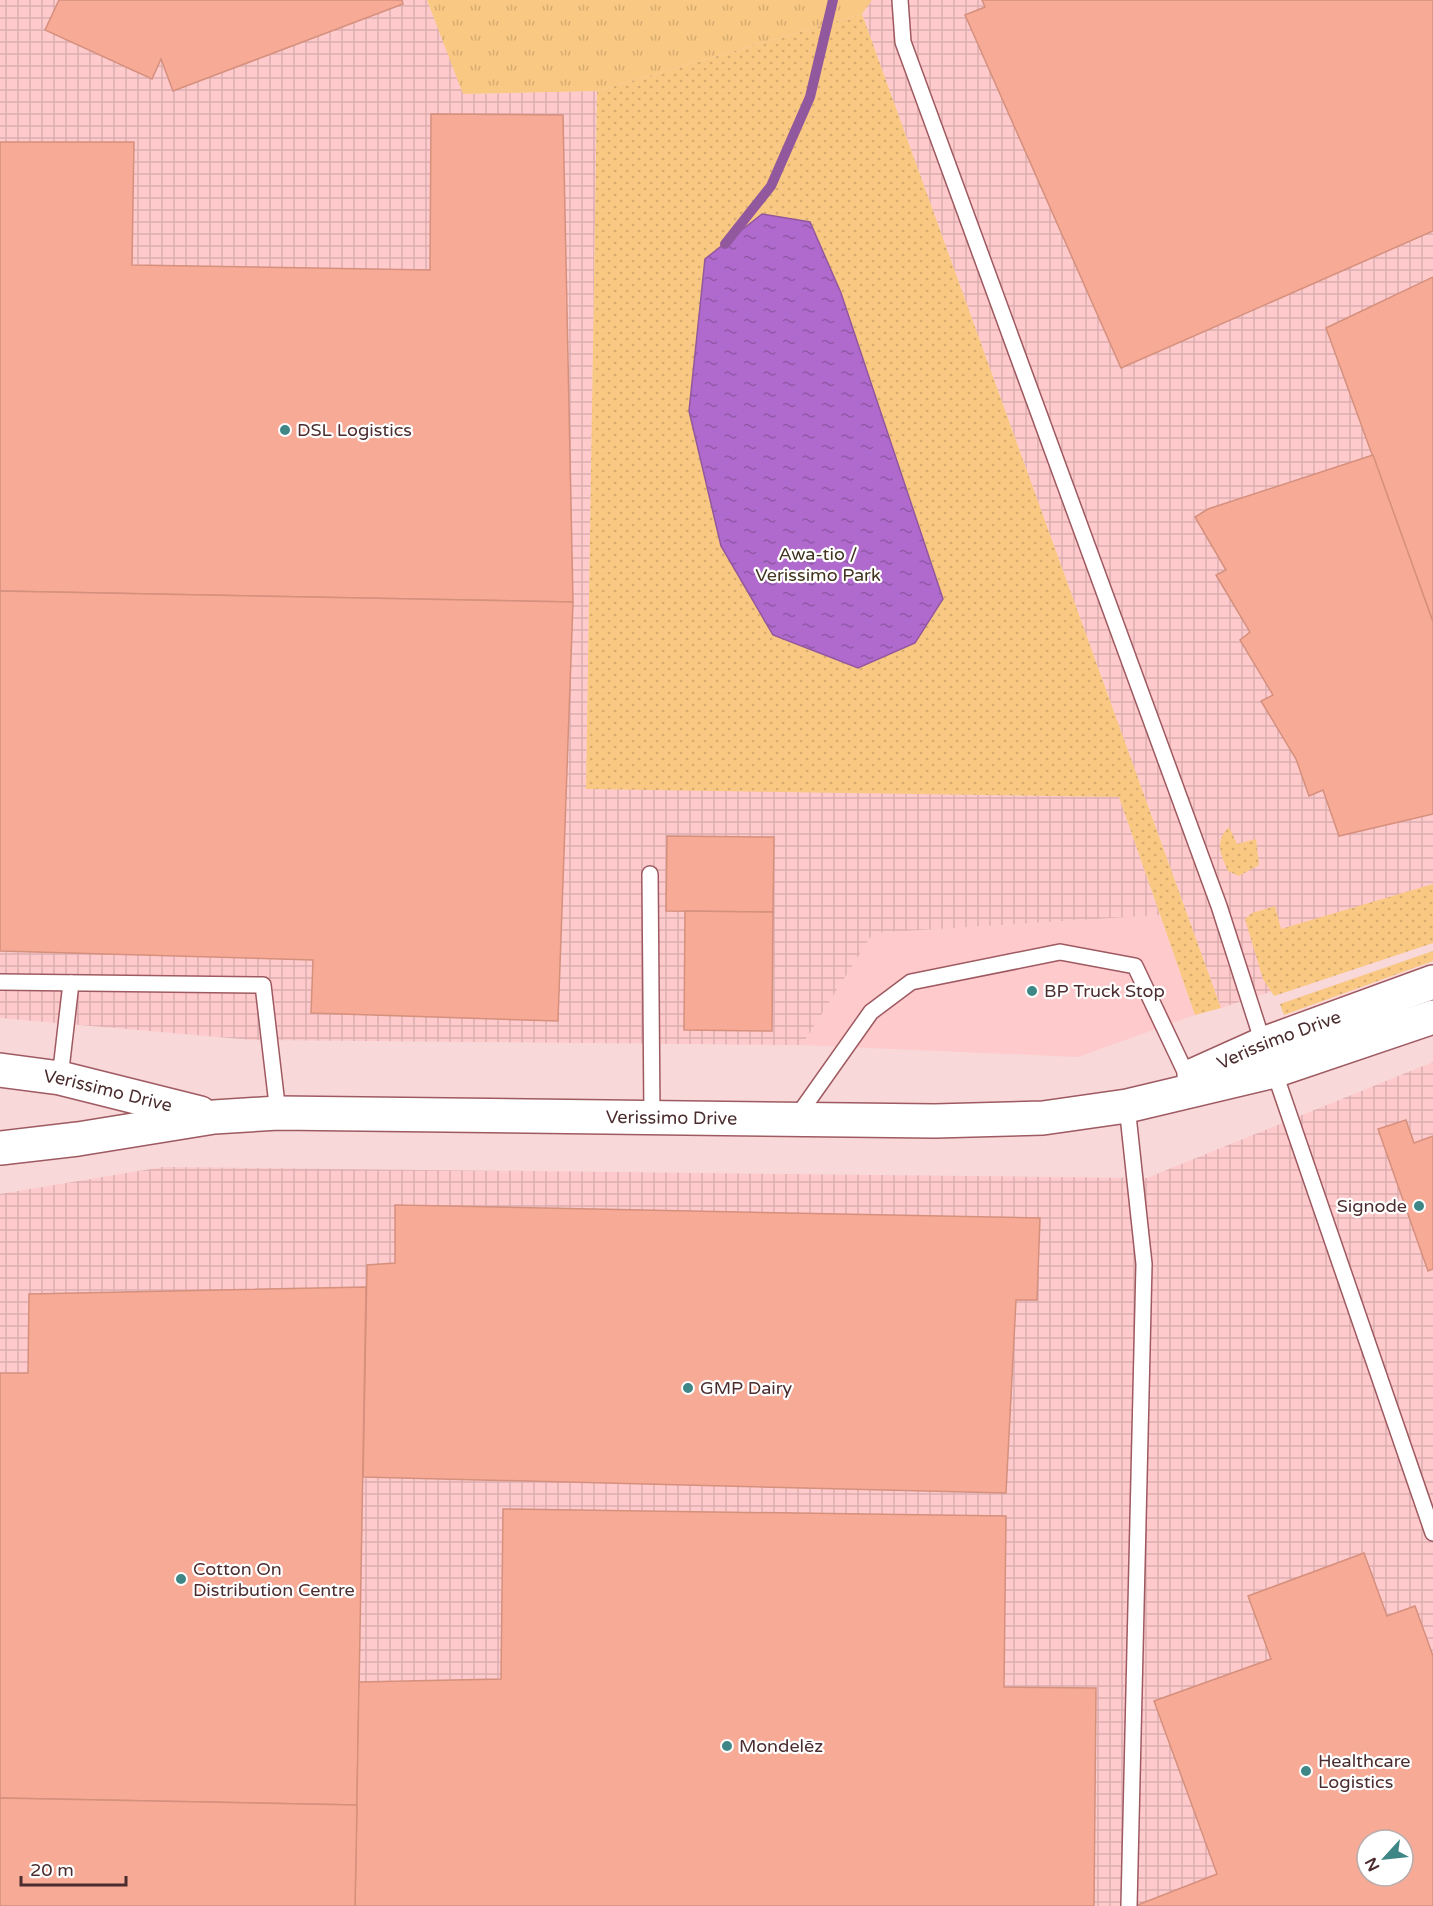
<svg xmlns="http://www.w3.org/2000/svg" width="1433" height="1906" viewBox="0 0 1433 1906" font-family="'Varela Round',sans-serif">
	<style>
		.built { fill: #fecacc }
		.industrial { fill: url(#industrial-grid); fill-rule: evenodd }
		.grass { fill: url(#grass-tufts) }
		.park { fill: url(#park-dots) }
		.water { fill: url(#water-ripples); stroke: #92589e; stroke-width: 1.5 }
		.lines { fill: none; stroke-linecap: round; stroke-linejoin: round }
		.stream { stroke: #92589e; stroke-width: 10 }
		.building { fill: #f7aa96; stroke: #d5907e; stroke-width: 1.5; fill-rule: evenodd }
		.lane-casing { stroke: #9e5a60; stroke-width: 18 }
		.secondary-casing { stroke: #9e5a60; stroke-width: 36 }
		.lane { stroke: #fff; stroke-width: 15 }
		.secondary { stroke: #fff; stroke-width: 33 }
		.poi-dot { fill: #3f8787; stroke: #fff; stroke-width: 2 }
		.labels { text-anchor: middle; stroke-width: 4.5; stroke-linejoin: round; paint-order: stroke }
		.poi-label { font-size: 18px; fill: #4b2d2f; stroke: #fff; text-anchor: start }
		.park-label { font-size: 18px; fill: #41331f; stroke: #fff }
		.street-label { font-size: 18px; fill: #4b2d2f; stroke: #fff }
	</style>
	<defs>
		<pattern id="industrial-grid" width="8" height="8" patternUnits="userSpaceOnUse" patternTransform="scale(1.5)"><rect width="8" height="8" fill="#fecacc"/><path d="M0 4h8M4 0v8" fill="none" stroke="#dbaeb0"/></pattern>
		<pattern id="grass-tufts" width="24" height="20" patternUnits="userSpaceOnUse" patternTransform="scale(1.5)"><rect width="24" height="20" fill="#f9c882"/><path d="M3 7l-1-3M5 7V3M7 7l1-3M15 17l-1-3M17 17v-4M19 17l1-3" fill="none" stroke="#d7ac71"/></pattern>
		<pattern id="park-dots" width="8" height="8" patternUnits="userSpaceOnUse" patternTransform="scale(1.5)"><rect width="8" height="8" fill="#f9c882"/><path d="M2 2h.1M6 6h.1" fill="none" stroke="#d7ac71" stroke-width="1.8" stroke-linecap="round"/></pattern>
		<pattern id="water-ripples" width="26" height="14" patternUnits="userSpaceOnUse" patternTransform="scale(1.5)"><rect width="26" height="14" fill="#b06acd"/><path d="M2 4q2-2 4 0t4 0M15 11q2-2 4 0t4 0" fill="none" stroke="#9158a7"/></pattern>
	</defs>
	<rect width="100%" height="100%" fill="#f8d8d9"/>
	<polygon class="built" points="1160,915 1195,1015 1078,1057 802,1045 873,933"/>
	<g class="industrial">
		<polygon points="0,0 427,0 464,94 597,91 586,788 1119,797 1160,915 873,933 802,1045 252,1040 0,1018"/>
		<polygon points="872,0 1433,0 1433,938 1221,1008 862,14"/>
		<path d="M1433 1062V1906H0V1194L163 1167 1147 1178ZM1367 1840H1403V1876H1367Z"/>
	</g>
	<polygon class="grass" points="427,0 872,0 862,14 597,91 463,94"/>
	<g class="park">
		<polygon points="862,14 1221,1008 1195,1015 1119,797 586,789 597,91"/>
		<path d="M1229 827 1237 844 1256 839 1259 865 1239 876 1228 871C1221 855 1214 841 1229 827Z"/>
		<polygon points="1433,884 1433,943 1274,996 1263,979 1245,919 1252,913 1275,906 1281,929"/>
		<polygon points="1433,951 1433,961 1284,1015 1280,1004"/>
	</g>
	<polygon class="water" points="762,214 810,222 841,293 943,599 915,643 858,668 773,635 721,546 689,411 705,259"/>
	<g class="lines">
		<polyline class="stream" points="725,244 771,186 810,97 833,0"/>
	</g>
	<g class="building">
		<polygon points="59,0 402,0 403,4 173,91 161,59 152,79 45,30"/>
		<polygon points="982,0 1433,0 1433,231 1121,368 965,15 985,7"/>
		<polygon points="431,114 563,115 573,602 0,591 0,142 134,142 132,265 430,270"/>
		<polygon points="1433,277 1433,622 1326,328"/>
		<polygon points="1373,455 1433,622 1433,814 1339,836 1323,790 1309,796 1296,759 1261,701 1273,695 1240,640 1250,632 1216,575 1226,570 1195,517 1208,509"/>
		<polygon points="0,591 573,602 558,1021 311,1013 313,960 0,951"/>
		<polygon points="667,836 774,837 773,912 666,911"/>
		<polygon points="685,911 773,912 772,1031 684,1030"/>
		<polygon points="1406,1120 1414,1143 1433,1136 1433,1269 1428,1271 1378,1129"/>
		<polygon points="395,1205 1040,1218 1037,1300 1016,1300 1006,1493 363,1477 367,1265 395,1263"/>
		<polygon points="366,1287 357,1805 0,1798 0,1373 28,1373 29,1294"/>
		<polygon points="503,1509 1006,1516 1004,1687 1096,1688 1094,1906 355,1906 359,1682 501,1679"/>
		<path d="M1364 1553 1387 1616 1415 1606 1433 1656V1906H1135L1217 1874 1154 1701 1271 1659 1248 1596ZM1367 1840H1403V1876H1367Z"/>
		<polygon points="0,1798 357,1805 355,1906 0,1906"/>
	</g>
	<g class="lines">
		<defs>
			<g id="lane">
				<polyline points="900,0 903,42 1219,906 1264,1046"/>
				<polyline points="650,874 652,1116"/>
				<polyline points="0,982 263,985 278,1113"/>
				<polyline points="1273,1068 1433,1533"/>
				<polyline points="60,1078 71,983"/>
				<polyline points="1127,1106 1144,1264 1129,1906"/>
				<polyline points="796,1118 871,1012 911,982 1060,952 1135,966 1190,1082"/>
			</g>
			<g id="secondary">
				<path id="s1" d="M0 1070 60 1078 200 1113"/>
				<path id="s2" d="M1194 1075 1263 1044 1433 982"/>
				<path id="s3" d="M0 1148 78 1139 214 1117 278 1113 935 1121 1043 1118 1127 1106 1274 1071 1433 1017"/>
			</g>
		</defs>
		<use href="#lane" class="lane-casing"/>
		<use href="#secondary" class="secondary-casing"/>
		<use href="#lane" class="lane"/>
		<use href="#secondary" class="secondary"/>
	</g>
	<g class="poi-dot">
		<circle cx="285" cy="430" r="6"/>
		<circle cx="1032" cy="991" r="6"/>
		<circle cx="1419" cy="1206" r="6"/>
		<circle cx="688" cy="1388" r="6"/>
		<circle cx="181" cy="1579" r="6"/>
		<circle cx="727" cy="1746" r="6"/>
		<circle cx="1306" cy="1771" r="6"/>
	</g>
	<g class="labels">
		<g class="poi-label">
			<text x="297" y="436">DSL Logistics</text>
			<text x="1044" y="997">BP Truck Stop</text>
			<text x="1407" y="1212" text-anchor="end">Signode</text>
			<text x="700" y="1394">GMP Dairy</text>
			<text x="193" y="1575">Cotton On<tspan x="193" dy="21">Distribution Centre</tspan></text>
			<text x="739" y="1752">Mondelēz</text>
			<text x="1318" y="1767">Healthcare<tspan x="1318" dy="21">Logistics</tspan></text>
		</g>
		<g class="park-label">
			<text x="818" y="560">Awa-tio /<tspan x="818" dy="21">Verissimo Park</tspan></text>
		</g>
		<g class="street-label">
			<text dy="6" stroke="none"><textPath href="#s2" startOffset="92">Verissimo Drive</textPath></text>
			<text dy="6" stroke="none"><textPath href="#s1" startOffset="110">Verissimo Drive</textPath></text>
			<text dy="6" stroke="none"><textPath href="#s3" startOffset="674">Verissimo Drive</textPath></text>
		</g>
	</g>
	<g transform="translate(1385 1858) rotate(243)"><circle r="28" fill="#ffffff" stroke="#b7abac" stroke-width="1.5"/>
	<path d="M0-4.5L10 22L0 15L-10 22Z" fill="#3f8787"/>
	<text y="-9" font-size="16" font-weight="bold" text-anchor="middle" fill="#4b2d2f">N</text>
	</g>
	<path d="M21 1876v9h105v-9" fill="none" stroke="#4b2d2f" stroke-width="3"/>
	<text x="30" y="1876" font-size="18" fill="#4b2d2f" stroke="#ffffff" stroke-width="4.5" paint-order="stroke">20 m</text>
</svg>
